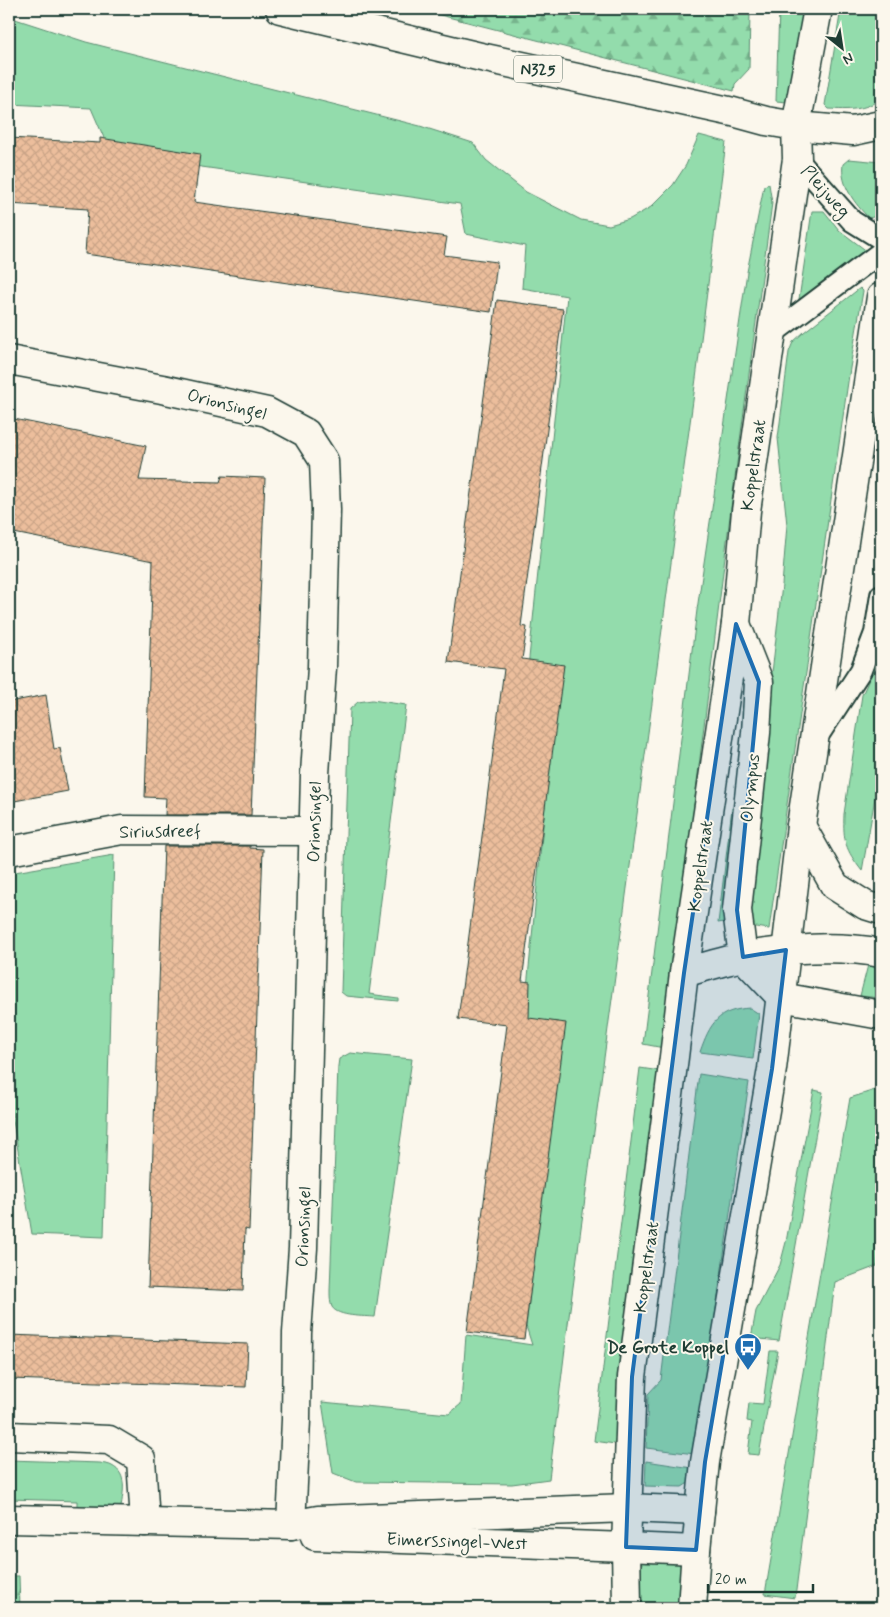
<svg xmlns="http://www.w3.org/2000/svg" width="890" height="1617" viewBox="0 0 890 1617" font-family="Mynerve,sans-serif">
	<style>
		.green { fill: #93dcac; stroke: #598c70 }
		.forest { fill: url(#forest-firs); stroke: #598c70 }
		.building { fill: url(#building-cross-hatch); stroke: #1f3d34 }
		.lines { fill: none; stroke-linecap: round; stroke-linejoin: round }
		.service-casing { stroke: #1f3d34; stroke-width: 24 }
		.pedestrian-casing { stroke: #1f3d34; stroke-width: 31 }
		.minor-casing { stroke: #1f3d34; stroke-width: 31 }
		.tertiary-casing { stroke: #1f3d34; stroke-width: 31 }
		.trunk-casing { stroke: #1f3d34; stroke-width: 31 }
		.service { stroke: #fbf7ec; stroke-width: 20 }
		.pedestrian { stroke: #fbf7ec; stroke-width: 28 }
		.minor { stroke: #fbf7ec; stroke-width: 28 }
		.tertiary { stroke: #fbf7ec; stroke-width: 28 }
		.trunk { stroke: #fbf7ec; stroke-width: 28 }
		.marked { fill: #1f6fb2; fill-opacity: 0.2; stroke: #1f6fb2; stroke-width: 4; stroke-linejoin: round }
		.labels { text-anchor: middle; stroke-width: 4; stroke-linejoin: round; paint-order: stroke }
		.shield { fill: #fbf7ec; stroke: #61756b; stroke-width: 1 }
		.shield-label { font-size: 16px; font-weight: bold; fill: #1f3d34 }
		.street-label { font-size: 18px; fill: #1f3d34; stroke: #fbf7ec }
		.poi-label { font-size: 18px; font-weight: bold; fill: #1f3d34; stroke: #fbf7ec; text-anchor: end }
	</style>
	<defs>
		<pattern id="forest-firs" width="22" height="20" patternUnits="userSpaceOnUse" patternTransform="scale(1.25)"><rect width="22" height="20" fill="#93dcac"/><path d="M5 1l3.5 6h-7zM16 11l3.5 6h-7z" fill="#77b48d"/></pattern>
		<pattern id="building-cross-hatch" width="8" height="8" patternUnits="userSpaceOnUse" patternTransform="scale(1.25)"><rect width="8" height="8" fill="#ecbe9c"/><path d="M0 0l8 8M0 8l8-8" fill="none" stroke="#caa487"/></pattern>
	</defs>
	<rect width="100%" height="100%" fill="#fbf7ec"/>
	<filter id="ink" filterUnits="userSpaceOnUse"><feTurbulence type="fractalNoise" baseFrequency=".02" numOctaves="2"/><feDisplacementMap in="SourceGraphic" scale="10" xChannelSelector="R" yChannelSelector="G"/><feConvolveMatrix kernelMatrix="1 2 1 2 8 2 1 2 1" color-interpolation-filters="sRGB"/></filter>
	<g filter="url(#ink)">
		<g class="green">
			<polygon points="779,9 804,9 787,102 776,101"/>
			<path d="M841 9H881V98C866 111 847 110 829 109L825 105Z"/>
			<polygon points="9,17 86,42 420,126 473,143 486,160 526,192 581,220 609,225 630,219 651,207 673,185 686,165 699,135 726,142 697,371 568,1324 549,1479 512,1484 356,1482 333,1473 322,1402 449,1414 461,1404 466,1335 532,1345 526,1326 561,1028 524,1018 557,683 527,677 567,296 522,288 525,246 466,234 460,204 111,154 91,108 9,104"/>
			<path d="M849 159 881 162C881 173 884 207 877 215 874 217 873 217 869 218 855 204 840 185 843 164Z"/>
			<polygon points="769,184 772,203 732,500 664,1048 643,1044 697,610 747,272 764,186"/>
			<polygon points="812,211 824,211 839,230 868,252 798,306"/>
			<polygon points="860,288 863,291 850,368 769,929 749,926 762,761 782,585 787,525 778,438 789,352 793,342 804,332"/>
			<path d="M881 653V764L862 871C845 849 843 841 844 814L862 695Z"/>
			<polygon points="372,700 406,705 369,994 398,998 398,1001 346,996 341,992 350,709 358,702"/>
			<polygon points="732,808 739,809 724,922 718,923"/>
			<polygon points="114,855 104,1237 32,1234 9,1097 9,873"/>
			<polygon points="869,961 881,964 881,998 860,996"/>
			<path d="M750 1008 759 1014 753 1059 700 1052C710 1023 718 1010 750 1008Z"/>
			<path d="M350 1053 412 1059 375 1317C364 1316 338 1317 332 1307 330 1303 330 1296 330 1291L338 1066 339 1059Z"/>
			<polygon points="640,1068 660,1071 615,1444 594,1441"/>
			<polygon points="699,1074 749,1082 695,1454 646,1448 648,1394 661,1380"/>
			<polygon points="881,1088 881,1243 877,1266 835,1282 795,1598 765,1594 850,1098"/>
			<polygon points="814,1090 823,1092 779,1341 751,1338 756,1311 780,1265 786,1242"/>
			<polygon points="770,1351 778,1351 759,1455 748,1454 752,1422 747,1421 749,1403 763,1404"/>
			<path d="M9 1460 100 1463C104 1464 109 1464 112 1466 128 1474 123 1493 121 1507L77 1506V1501L9 1499Z"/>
			<polygon points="646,1461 692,1468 690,1482 682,1487 645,1486"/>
			<polygon points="641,1561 682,1561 678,1605 640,1603"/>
		</g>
		<g class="forest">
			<polygon points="417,9 750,9 749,69 735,84 734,91"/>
			<polygon points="9,1576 19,1576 20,1608 9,1608"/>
		</g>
		<g class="building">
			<polygon points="9,138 100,143 100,138 200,154 194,202 447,237 444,255 497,262 491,312 85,254 88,209 9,204"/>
			<polygon points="497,300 563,309 521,626 527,627 522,659 564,665 522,981 530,982 529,1018 566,1023 524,1339 467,1332 507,1025 458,1019 504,669 448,662"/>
			<polygon points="9,418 146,446 139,480 220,482 222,476 265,478 251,815 165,815 166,798 145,797 153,561 9,532"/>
			<polygon points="46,695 54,749 60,748 68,791 9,802 9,702"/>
			<polygon points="164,846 250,846 250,848 263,849 249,1230 245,1229 243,1291 148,1287"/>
			<polygon points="9,1335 248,1344 246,1387 9,1379"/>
		</g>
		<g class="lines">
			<defs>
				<g id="service">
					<polyline points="797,159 852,221 881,239"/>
					<polyline points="772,334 881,252"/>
					<polyline points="816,739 861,670 875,633 881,595"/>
				</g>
				<polyline id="pedestrian" points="9,851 122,830 314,831"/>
				<g id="minor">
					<polyline points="9,360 162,389 267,412 306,433 324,461 326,510 322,667 315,774 303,1248 297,1333 296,1420 291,1525"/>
					<polyline points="736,624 759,682 756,733 737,910 743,957 781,997 881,1015"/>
					<polyline points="801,826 835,886 865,905 881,910"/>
					<path d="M684 973C704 967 723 961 743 957 787 948 838 945 881 953"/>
					<polyline points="9,1436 109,1440 141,1459 145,1522"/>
					<polyline points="9,1519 291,1525 318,1520 627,1508"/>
					<polyline points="315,1536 626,1547"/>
				</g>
				<g id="tertiary">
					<polyline points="627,1508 700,1511"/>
					<polyline points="626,1547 696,1550"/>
					<polyline points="627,1608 626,1547 632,1377 674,1057 684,973 736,624 746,511 797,159 796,126 818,9"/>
					<polyline points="692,1608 696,1550 705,1462 772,1069 801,826 881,297"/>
				</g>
				<polyline id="trunk" points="280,9 481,57 733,112 766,121 796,126 853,131 881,125"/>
			</defs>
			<use href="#service" class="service-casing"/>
			<use href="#pedestrian" class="pedestrian-casing"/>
			<use href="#minor" class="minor-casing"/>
			<use href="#tertiary" class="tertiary-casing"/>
			<use href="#trunk" class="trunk-casing"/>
			<use href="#service" class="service"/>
			<use href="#pedestrian" class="pedestrian"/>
			<use href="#minor" class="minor"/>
			<use href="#tertiary" class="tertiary"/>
			<use href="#trunk" class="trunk"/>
		</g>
	</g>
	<path class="marked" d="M736 624 759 682 737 910 743 957 786 950 772 1069 705 1462 696 1550 626 1547 632 1377 684 973Z"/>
	<defs>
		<symbol id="bus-pin" viewBox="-11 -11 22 30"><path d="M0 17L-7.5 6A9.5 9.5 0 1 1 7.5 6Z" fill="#1f6fb2" stroke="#fbf7ec"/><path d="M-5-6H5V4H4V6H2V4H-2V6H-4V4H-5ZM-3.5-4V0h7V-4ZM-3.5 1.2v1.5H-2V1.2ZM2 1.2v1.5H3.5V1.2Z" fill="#fff"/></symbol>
	</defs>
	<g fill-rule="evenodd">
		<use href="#bus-pin" x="732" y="1331" width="32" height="43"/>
	</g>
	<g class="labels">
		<rect class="shield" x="514" y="55.5" width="48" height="27" rx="4"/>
		<g class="shield-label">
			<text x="538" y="75">N325</text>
		</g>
		<g class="street-label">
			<text transform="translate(826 191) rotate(48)" y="6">Pleijweg</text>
			<text transform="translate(227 404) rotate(14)" y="6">Orionsingel</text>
			<text transform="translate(753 465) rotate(-82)" y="6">Koppelstraat</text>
			<text transform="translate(750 788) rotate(-84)" y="6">Olympus</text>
			<text transform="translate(314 822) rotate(-89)" y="6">Orionsingel</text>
			<text transform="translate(160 831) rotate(-1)" y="6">Siriusdreef</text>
			<text transform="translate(700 866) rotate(-82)" y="6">Koppelstraat</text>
			<text transform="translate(303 1227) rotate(-88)" y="6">Orionsingel</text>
			<text transform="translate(646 1267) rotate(-82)" y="6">Koppelstraat</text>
			<text transform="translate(457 1541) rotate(2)" y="6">Eimerssingel-West</text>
		</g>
		<g class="poi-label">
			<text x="729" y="1353">De Grote Koppel</text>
		</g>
	</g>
	<rect width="890" height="1617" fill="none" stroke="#fbf7ec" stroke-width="30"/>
	<rect x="15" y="15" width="860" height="1587" fill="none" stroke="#1f3d34" stroke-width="2" filter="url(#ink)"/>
	<g transform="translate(842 48) rotate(150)" stroke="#fbf7ec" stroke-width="4" paint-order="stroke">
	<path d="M0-4L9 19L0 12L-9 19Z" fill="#1f3d34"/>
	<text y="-8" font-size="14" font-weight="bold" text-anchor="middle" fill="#1f3d34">N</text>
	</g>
	<path d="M708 1584v8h105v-8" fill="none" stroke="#1f3d34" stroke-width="2.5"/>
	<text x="715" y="1584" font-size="15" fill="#1f3d34" stroke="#fbf7ec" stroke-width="4" paint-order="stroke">20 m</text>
</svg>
